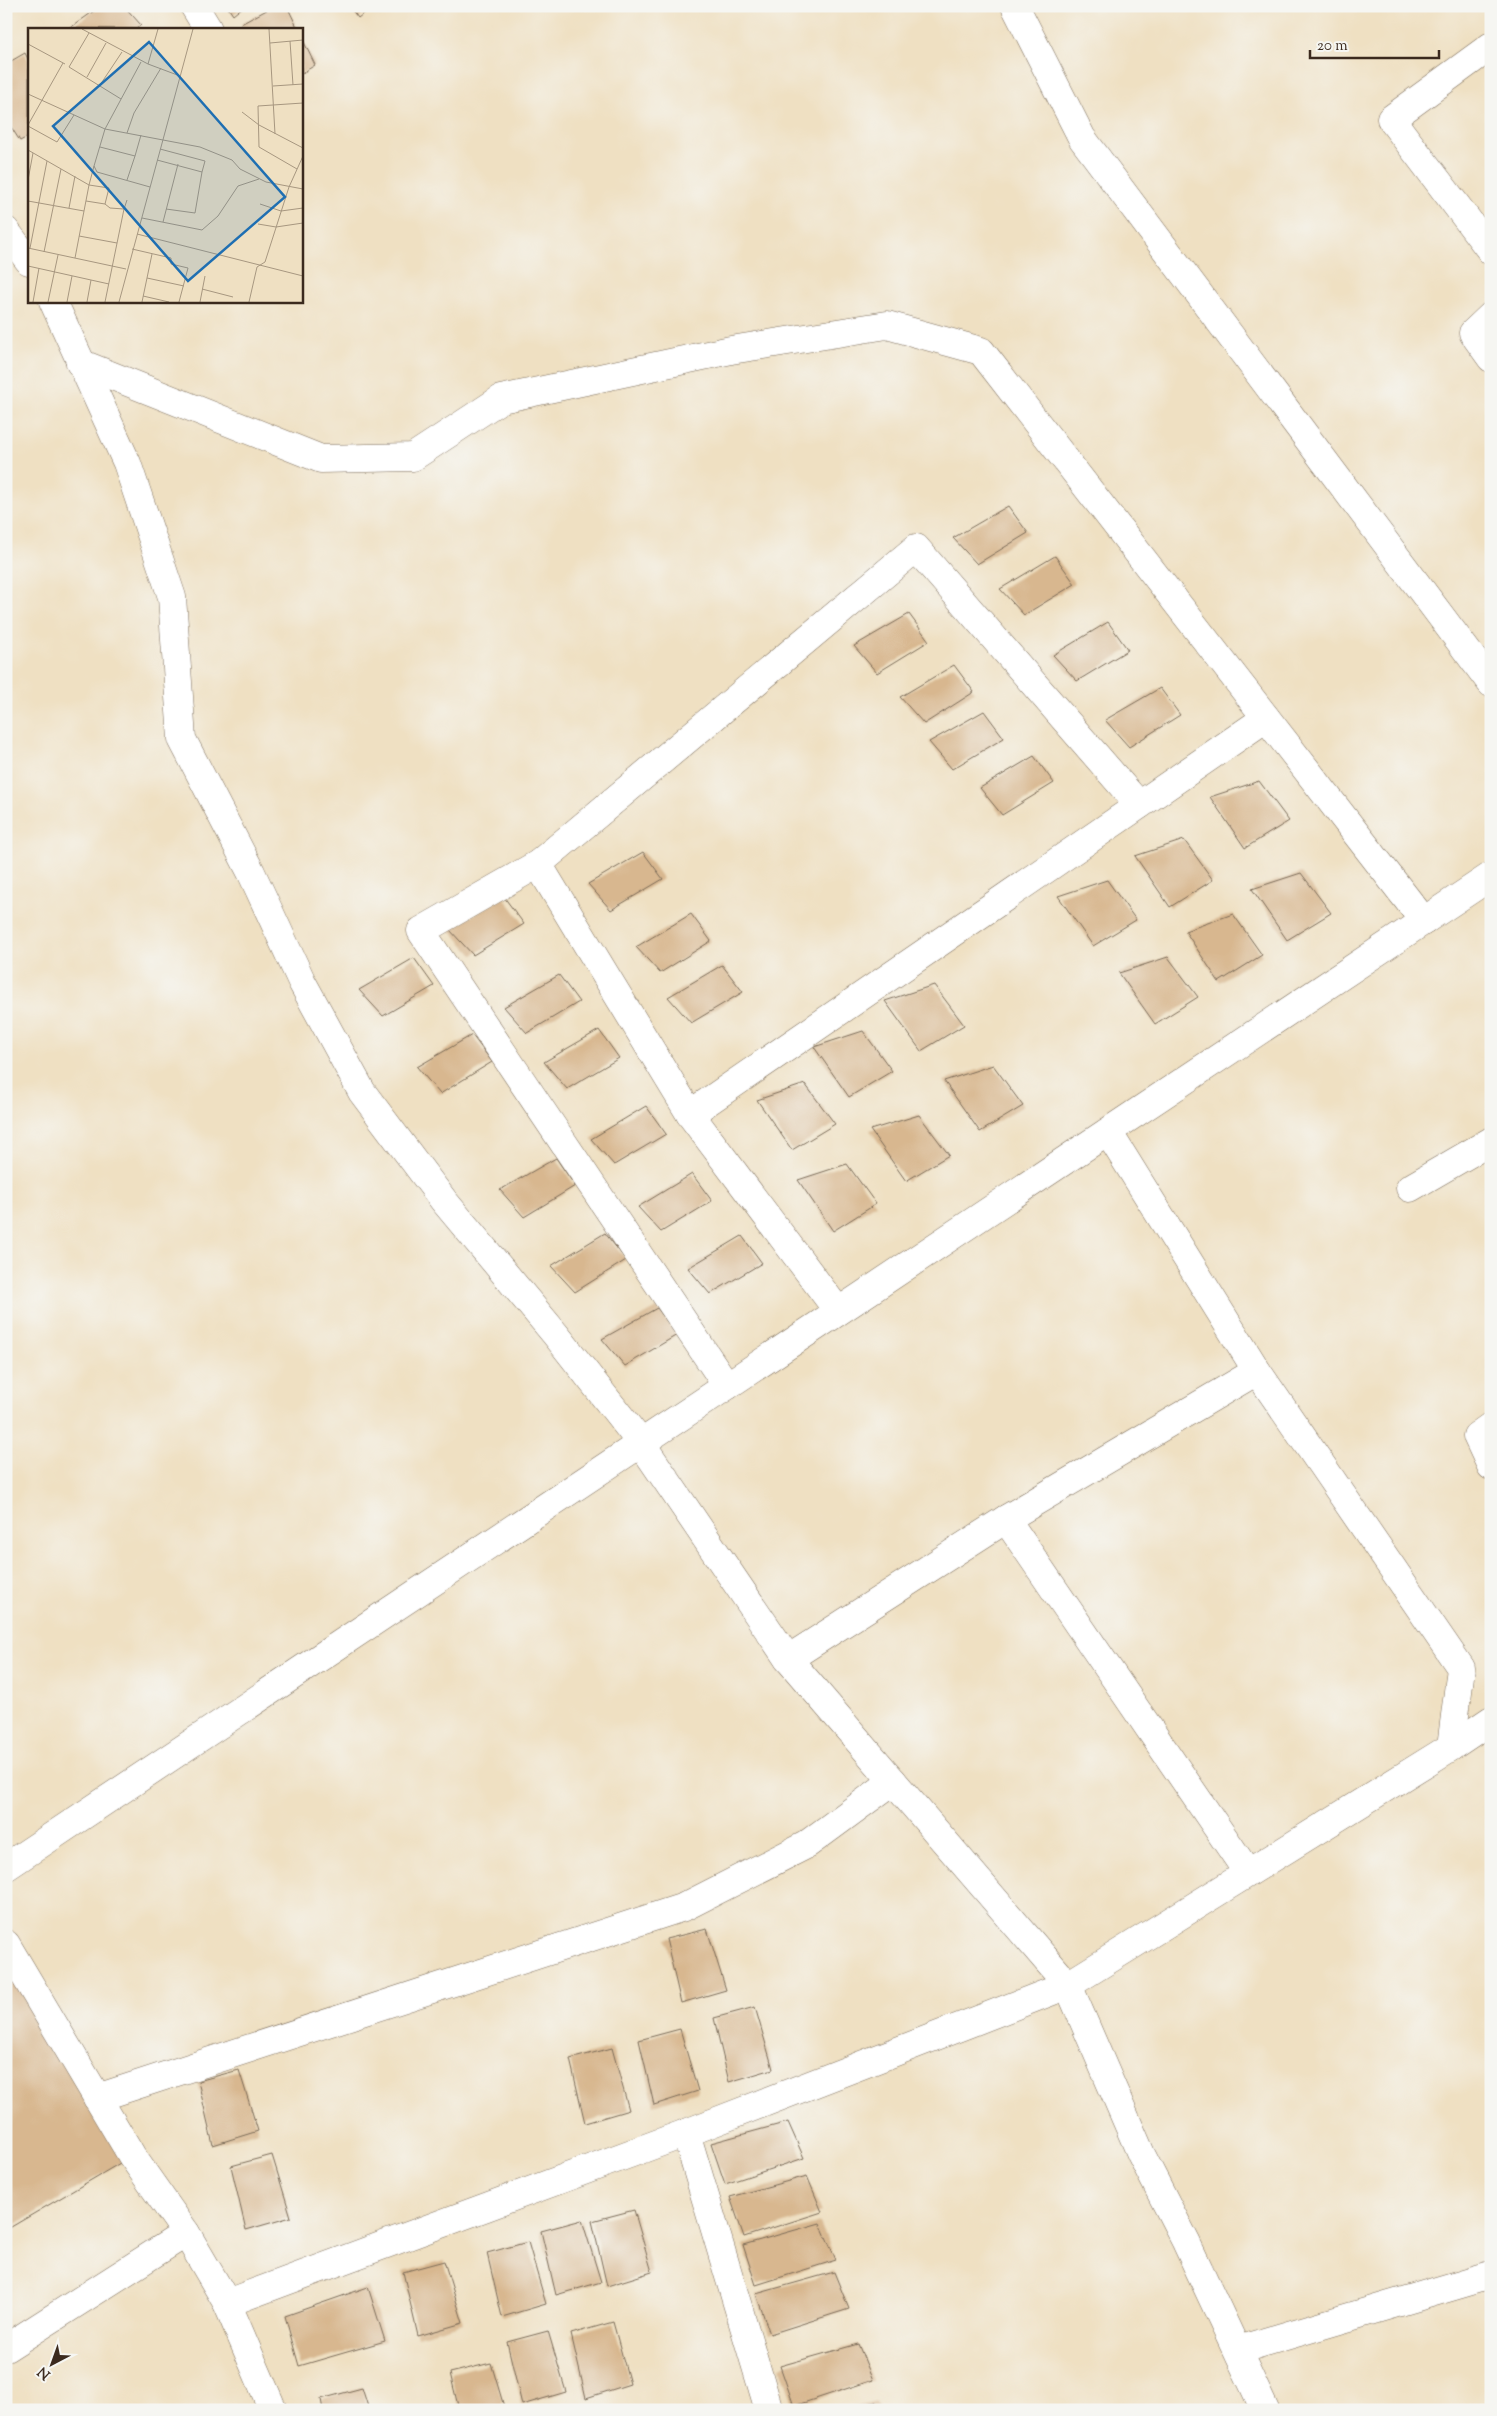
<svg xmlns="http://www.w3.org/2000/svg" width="1497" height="2416" viewBox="0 0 1497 2416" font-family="'Sorts Mill Goudy',serif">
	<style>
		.building { fill: #d8b78f }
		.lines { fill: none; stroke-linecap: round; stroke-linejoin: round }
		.minor-casing { stroke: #7a6a57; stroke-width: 29 }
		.tertiary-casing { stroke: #7a6a57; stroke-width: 29 }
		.minor { stroke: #fff; stroke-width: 28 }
		.tertiary { stroke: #fff; stroke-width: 28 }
		.inset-road { fill: none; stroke: #a79780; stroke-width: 1 }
		.view { fill: #1f6fb2; fill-opacity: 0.15; stroke: #1f6fb2; stroke-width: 2.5 }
		.inset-edge { fill: none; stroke: #3b2a1e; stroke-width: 2.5 }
	</style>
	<rect width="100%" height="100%" fill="#f6f6f2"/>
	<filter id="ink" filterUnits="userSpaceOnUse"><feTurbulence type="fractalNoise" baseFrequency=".02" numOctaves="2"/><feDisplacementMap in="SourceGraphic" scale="10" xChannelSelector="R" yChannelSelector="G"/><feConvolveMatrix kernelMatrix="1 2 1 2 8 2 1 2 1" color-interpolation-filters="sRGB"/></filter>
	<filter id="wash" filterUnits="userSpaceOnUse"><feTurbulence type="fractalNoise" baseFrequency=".0096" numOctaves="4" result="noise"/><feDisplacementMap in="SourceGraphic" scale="20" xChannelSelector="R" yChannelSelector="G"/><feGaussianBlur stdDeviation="1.12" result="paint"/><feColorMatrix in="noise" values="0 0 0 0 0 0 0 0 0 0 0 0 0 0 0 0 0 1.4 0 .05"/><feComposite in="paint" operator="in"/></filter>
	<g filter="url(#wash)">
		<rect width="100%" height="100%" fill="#efe0c2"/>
		<g id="blocks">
			<g class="building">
				<polygon points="101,6 124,6 141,25 136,29 70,28"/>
				<polygon points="227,6 244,6 233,15"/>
				<polygon points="274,6 287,6 298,29 243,29 241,24"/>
				<polygon points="349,6 373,6 358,18"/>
				<polygon points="301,36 315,65 301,74"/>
				<polygon points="25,53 29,61 29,136 20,141 6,119 6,64"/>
				<polygon points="1008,506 1028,533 977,564 953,538"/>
				<polygon points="1055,556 1075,584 1024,615 1000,589"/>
				<polygon points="909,614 929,641 877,673 854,646"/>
				<polygon points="1108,622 1128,650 1077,681 1053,655"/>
				<polygon points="954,665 974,692 924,724 900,697"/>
				<polygon points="1160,688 1180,715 1129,747 1105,720"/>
				<polygon points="984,711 1004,738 952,769 929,742"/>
				<polygon points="1034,756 1054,783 1002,815 980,788"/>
				<polygon points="1259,781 1289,821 1245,848 1210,797"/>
				<polygon points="1184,840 1213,880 1170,907 1135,856"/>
				<polygon points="643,852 663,879 611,910 588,884"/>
				<polygon points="1301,873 1331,913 1287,940 1252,889"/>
				<polygon points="1107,880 1136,920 1093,946 1058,896"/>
				<polygon points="504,897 524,924 473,955 449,929"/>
				<polygon points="691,914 711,941 660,973 636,947"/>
				<polygon points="1233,914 1262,955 1219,982 1185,931"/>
				<polygon points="1168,957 1198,997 1155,1024 1119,973"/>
				<polygon points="414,958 434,986 383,1016 359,990"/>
				<polygon points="722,965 743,992 691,1023 668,997"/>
				<polygon points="559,975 579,1002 527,1033 504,1007"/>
				<polygon points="934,985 964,1025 921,1051 885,1001"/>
				<polygon points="599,1030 619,1058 567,1089 544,1062"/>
				<polygon points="863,1031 892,1071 849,1097 814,1047"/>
				<polygon points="472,1035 492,1062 440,1094 417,1067"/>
				<polygon points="993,1065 1023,1106 980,1132 944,1081"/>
				<polygon points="805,1084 835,1124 792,1150 757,1100"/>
				<polygon points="646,1106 666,1134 614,1165 591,1139"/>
				<polygon points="919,1115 949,1155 906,1181 870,1130"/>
				<polygon points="556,1158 575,1186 524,1217 500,1190"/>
				<polygon points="847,1164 876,1204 833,1231 798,1180"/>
				<polygon points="692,1174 712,1201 661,1232 638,1207"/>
				<polygon points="605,1233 626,1260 575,1292 551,1266"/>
				<polygon points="742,1236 762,1263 710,1294 688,1268"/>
				<polygon points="657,1308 677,1335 625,1366 602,1339"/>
				<polygon points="707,1929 726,1990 681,2003 666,1939"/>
				<polygon points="6,1944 132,2156 6,2230"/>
				<polygon points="755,2007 773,2069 729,2082 714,2018"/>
				<polygon points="680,2029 698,2091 654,2105 639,2040"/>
				<polygon points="612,2048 629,2110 585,2123 570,2059"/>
				<polygon points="239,2070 258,2131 213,2145 198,2081"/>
				<polygon points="788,2122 804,2158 725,2184 711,2143"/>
				<polygon points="272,2155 291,2217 246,2230 231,2166"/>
				<polygon points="807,2176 822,2212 744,2237 730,2197"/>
				<polygon points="634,2210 652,2272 607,2286 592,2221"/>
				<polygon points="582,2220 601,2282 556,2295 541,2231"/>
				<polygon points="820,2223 836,2260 756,2285 743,2245"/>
				<polygon points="528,2242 546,2304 502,2317 487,2253"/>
				<polygon points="444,2261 463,2323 418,2336 403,2272"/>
				<polygon points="834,2272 849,2309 770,2334 756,2294"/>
				<polygon points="368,2287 385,2341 299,2366 285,2316"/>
				<polygon points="613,2322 630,2384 586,2398 571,2334"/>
				<polygon points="548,2331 566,2392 522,2405 507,2342"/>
				<polygon points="858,2344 873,2380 794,2406 780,2366"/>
				<polygon points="491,2363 505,2410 459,2410 450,2373"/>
				<polygon points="362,2388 369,2410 323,2410 321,2399"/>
				<polygon points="876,2402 879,2410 848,2410 848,2409"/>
			</g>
		</g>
	</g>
	<g filter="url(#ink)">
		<use href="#blocks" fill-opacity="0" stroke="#7a6a57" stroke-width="1"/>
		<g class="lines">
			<defs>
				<g id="minor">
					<polyline points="194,6 208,29"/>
					<polyline points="1015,6 1082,138 1491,683"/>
					<polyline points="1491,46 1391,119 1491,251"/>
					<polyline points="6,231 29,261"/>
					<polyline points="53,301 127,463 172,597 182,739 251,872 302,982 362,1092 444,1201 556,1335 641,1443 788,1659 1068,1985 1141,2154 1186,2242 1265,2410"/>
					<polyline points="1491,316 1473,333 1491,358"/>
					<polyline points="80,363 321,459 413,457 501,399 731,350 887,325 981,351 1424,921"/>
					<polyline points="538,864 916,548 1139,805"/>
					<polyline points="690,1114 1266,718"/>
					<polyline points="1410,1188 1491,1141"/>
					<polyline points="727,1386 421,931 538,864 690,1114 838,1311"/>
					<polyline points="1491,1426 1477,1436 1491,1466"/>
					<polyline points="788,1659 1006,1519"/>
					<polyline points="1451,1747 1491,1720"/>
					<polyline points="1248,1873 1006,1519 1257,1371"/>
					<polyline points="6,1944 132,2156 186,2233 6,2348"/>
					<polyline points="97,2098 684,1907 806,1845 893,1781"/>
					<polyline points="686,2133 769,2410"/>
					<polyline points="186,2233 227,2303 273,2410"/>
					<polyline points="227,2303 686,2133 1068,1985 1451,1747 1461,1668 1257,1371 1108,1132"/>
					<polyline points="1238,2350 1491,2275"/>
				</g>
				<polyline id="tertiary" points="6,1867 1491,876"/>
			</defs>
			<use href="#minor" class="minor-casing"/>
			<use href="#tertiary" class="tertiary-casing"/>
			<use href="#minor" class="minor"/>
			<use href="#tertiary" class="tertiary"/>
		</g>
	</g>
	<g transform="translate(28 28)">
		<rect width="275" height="275" fill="#efe0c2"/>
		<path class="inset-road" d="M54 1 120 36M130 1 120 36 152 48M241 1 247 106M61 5 41 39 93 71M262 13 265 57M242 15 275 12M0 16 37 36M113 34 77 101 66 138 69 144 122 159M59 49 78 15M72 57 94 24M245 58 275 56M0 66 77 101 172 119 204 132 212 141 238 154 275 161M214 84 231 97 275 120M0 97 35 35M0 98 29 114 46 87M99 105 106 85 133 40M72 119 107 128 99 152M0 122 61 157 56 183M107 128 113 107M129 132 174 144 177 133 132 121M66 138 61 157 81 160 77 176 82 180 96 181 99 172M269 141 231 119 230 78 275 75M0 152 5 125M0 173 56 183 47 230M58 173 77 176M232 176 253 183 275 180M41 180 47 148M138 181 167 185 174 144M114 190 174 202 190 188 210 158 231 151M135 194 150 136M230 196 248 199 275 195M109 206 275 248M51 208 89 215M0 220 98 241M2 220 19 133M104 221 143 230V236L160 240 151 274M16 224 33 141M0 238 81 256M119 250 156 258M174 261 205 269M115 268 141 274M5 274 11 240M20 274 30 227M39 274 44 248M59 274 63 252M77 274 96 181M91 274 165 1M114 274 124 226M172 274 177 248M221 274 229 239 237 234 261 159 275 128"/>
		<path class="view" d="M121 14 257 169 160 253 25 98Z"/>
		<rect width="275" height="275" class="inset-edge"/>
	</g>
	<rect width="1497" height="2416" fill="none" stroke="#f6f6f2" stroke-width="25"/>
	<g transform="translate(52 2364) rotate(221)" stroke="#f6f6f2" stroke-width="4" paint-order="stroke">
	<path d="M0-4L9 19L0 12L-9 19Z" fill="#3b2a1e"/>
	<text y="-8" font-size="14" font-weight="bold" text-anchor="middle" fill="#3b2a1e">N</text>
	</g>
	<path d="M1310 50v8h129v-8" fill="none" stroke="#3b2a1e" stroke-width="2.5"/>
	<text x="1317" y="50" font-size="15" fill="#3b2a1e" stroke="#f6f6f2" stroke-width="4" paint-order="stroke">20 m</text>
</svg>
